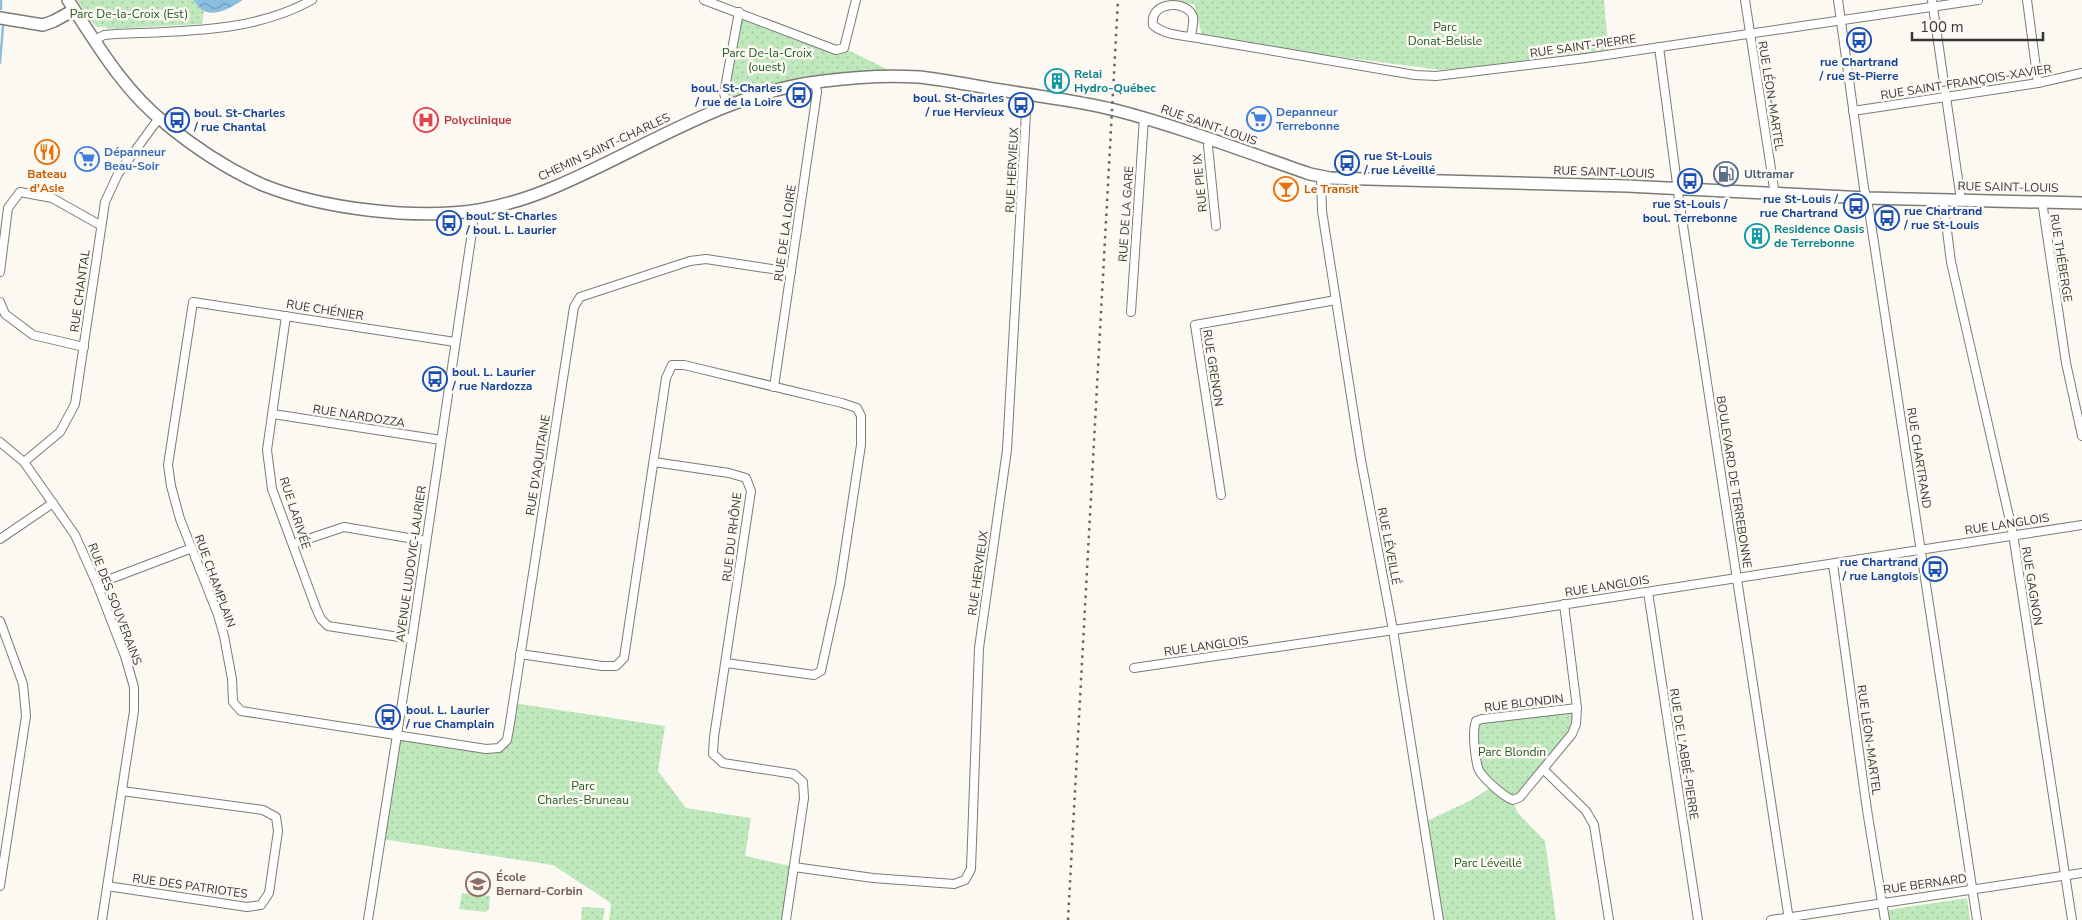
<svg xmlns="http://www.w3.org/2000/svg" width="2082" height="920" viewBox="0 0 2082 920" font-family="'Nunito Sans',sans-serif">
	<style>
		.park { fill: url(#park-dots) }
		.water { fill: url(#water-waves) }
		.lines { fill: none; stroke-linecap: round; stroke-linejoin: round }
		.stream { stroke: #8bbee1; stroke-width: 2.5 }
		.street-casing { stroke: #7d7b75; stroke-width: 10 }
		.secondary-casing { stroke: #7d7b75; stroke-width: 14 }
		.street { stroke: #fff; stroke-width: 8 }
		.secondary { stroke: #fff; stroke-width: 11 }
		.rail { stroke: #656460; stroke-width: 2.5; stroke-dasharray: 2.5 5; stroke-linecap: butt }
		.labels { text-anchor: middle; stroke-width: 5; stroke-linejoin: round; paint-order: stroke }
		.park-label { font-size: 12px; fill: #235821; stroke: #fbf9f2 }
		.street-label { font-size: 12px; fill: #373633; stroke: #fbf9f2 }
		.transit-label { font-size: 12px; font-weight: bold; fill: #164399; stroke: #fbf9f2; text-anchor: start }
		.culture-label { font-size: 12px; font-weight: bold; fill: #0d838f; stroke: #fbf9f2; text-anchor: start }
		.shop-label { font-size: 12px; font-weight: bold; fill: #366cbe; stroke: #fbf9f2; text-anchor: start }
		.health-label { font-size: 12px; font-weight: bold; fill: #be3a42; stroke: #fbf9f2; text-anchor: start }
		.food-label { font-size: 12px; font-weight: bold; fill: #c56008; stroke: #fbf9f2 }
		.service-label { font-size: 12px; font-weight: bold; fill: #4e5e75; stroke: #fbf9f2; text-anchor: start }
		.education-label { font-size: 12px; font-weight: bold; fill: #785e54; stroke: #fbf9f2; text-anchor: start }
	</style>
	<defs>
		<pattern id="park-dots" width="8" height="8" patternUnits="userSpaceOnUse" patternTransform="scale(1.25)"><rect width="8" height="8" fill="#bfe8bc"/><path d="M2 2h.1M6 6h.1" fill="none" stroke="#a5c8a2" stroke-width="1.8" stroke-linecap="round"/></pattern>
		<pattern id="water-waves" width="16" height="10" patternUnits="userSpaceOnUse" patternTransform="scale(1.25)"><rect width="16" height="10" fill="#8bbee1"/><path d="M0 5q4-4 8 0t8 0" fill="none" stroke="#729bb7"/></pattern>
	</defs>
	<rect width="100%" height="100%" fill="#fbf9f2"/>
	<g class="park">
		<polygon points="77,0 193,0 204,11 202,24 108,29 107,27 97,27 94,24"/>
		<polygon points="1169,0 1604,0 1609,54 1441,70 1203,39 1194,4 1169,2"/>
		<polygon points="739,12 836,50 844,48 907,79 849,79 727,105 726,89"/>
		<polygon points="513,703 665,726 658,771 686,808 751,818 745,856 794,867 786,920 609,920 611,903 553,865 381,839 396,736 499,748 507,740"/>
		<polygon points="1577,708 1576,724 1513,800 1517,812 1545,841 1556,920 1439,920 1425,822 1471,800 1493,786 1479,770 1476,721"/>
		<polygon points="462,893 490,896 489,909 486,912 459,909"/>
		<polygon points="1967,898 1970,920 1890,920 1888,910"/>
		<polygon points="582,907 605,908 603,920 581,920"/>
	</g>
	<path class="water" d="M193 0H243C233 6 217 17 204 11 200 9 196 3 193 0Z"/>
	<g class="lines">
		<g class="stream">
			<polyline points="1,9 1,0"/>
			<polyline points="0,63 3,26"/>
		</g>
		<defs>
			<g id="street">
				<polyline points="704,0 836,50 844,48 856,0"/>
				<polyline points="1745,0 1775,195"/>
				<polyline points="1838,0 1864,188 1869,210 1977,920"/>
				<polyline points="1932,0 1961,200"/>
				<polyline points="2027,0 2038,83"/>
				<path d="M1191 36C1192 30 1194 22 1193 17 1189 0 1149 0 1153 25 1165 36 1188 36 1203 39L1415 75 1436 76 1586 58 1978 0"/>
				<path d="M95 40 104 35 116 34C181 31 253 33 312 0"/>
				<polyline points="1659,47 1679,199 1789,920"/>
				<polyline points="727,105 724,93 739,12"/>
				<polyline points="1853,111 2038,83 2082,73"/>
				<polyline points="1210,139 1208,146 1216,226"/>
				<polyline points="1321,177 1322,211 1361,460 1393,630 1439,920"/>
				<polyline points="1943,199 1951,262 2013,534 2072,920"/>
				<polyline points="2042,201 2066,363 2082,436"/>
				<polyline points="0,272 8,208 20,192 52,198 100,225"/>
				<polyline points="0,302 5,314 33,335 84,347"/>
				<polyline points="1131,312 1144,118"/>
				<polyline points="286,316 267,450 272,489 316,608 321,619 328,626 412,639"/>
				<path d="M455 342 193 302 168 465 171 486 180 519 218 615 224 636 232 679 233 702 241 711C323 723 404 737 486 749L499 748 507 740 510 723 574 307 580 297 690 261 706 259 791 272"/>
				<polyline points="774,387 817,92 815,82"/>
				<polyline points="273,414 441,440"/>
				<polyline points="0,442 24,462 75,535 97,584 125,656 134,687 134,711 102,920"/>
				<polyline points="24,462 60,432 75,404 105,202 118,174 159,118"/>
				<polyline points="654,462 729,473 746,478 751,491 714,737 713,754 723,763 794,774 803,782 804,798 786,920"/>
				<polyline points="1221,495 1195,325 1336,300"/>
				<polyline points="0,539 53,503"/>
				<polyline points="293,544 344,527 426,541"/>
				<polyline points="1833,564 1867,810 1885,920"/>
				<polyline points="97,584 192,548"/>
				<polyline points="1648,592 1698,920"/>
				<path d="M1564 604 1577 708 1576 724 1572 734 1520 797 1513 800C1504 797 1481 777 1478 768 1475 757 1472 731 1476 721L1482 719 1577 708"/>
				<polyline points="0,621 23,684 26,716 0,886"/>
				<polyline points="520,654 602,666 616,666 624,658 666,378 672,365 684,365 842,403 857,408 861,416 861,445 840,584 821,671 814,675 726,663"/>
				<polyline points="1134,668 1496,615 2082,525"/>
				<polyline points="1543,769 1586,811 1594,825 1609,920"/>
				<polyline points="794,867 873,878 954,884 965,880 971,869 979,648 1007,450 1027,95"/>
				<polyline points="107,886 247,907 261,905 269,893 278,831 276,817 263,810 122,791"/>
				<polyline points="368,920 412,639 473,225 472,211"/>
				<polyline points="1771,920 2082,873"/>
			</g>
			<g id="secondary">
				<path d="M68 0C96 43 124 91 165 123 194 147 229 170 263 185 323 209 416 220 479 210 506 205 532 197 557 186 646 148 726 92 824 81 855 77 888 75 919 77 949 80 978 87 1007 91 1043 97 1080 101 1115 110 1181 127 1246 152 1310 174L1330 178 1627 186 1867 198 2082 203"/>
				<polyline points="0,18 43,25 54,21 74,10"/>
			</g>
		</defs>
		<use href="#street" class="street-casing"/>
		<use href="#secondary" class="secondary-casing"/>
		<use href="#street" class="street"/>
		<use href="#secondary" class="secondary"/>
		<polyline class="rail" points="1068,920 1118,0"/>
	</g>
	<defs>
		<symbol id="bus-ring" viewBox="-11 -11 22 22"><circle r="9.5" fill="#fbf9f2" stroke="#1a4fb4" stroke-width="1.5"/><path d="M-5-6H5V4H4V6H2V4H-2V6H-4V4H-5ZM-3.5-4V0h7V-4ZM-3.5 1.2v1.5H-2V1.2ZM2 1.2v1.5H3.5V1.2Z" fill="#1a4fb4"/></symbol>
		<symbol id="building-ring" viewBox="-11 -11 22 22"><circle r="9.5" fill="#fbf9f2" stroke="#0f9aa8" stroke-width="1.5"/><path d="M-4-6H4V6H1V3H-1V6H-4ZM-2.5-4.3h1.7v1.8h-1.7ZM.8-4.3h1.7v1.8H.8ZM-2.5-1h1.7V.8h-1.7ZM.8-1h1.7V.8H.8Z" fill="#0f9aa8"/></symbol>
		<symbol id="supermarket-ring" viewBox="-11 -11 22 22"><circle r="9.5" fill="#fbf9f2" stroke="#3f7fe0" stroke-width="1.5"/><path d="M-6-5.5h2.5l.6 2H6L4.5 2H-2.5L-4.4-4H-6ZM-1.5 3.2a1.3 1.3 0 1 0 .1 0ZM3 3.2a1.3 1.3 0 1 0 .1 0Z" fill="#3f7fe0"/></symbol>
		<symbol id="hospital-ring" viewBox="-11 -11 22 22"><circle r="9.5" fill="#fbf9f2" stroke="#e0444e" stroke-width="1.5"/><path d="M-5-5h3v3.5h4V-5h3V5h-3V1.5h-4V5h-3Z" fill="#e0444e"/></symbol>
		<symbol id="restaurant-ring" viewBox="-11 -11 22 22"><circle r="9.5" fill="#fbf9f2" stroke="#e8710a" stroke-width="1.5"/><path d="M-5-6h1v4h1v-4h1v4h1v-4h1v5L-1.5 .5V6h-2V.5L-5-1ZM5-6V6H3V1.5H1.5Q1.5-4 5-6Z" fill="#e8710a"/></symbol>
		<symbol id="fuel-ring" viewBox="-11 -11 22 22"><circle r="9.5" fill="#fbf9f2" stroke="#5c6f8a" stroke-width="1.5"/><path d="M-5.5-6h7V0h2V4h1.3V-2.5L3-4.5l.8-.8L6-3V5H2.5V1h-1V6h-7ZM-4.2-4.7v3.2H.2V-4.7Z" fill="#5c6f8a"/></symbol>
		<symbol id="bar-ring" viewBox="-11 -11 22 22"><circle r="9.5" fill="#fbf9f2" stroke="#e8710a" stroke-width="1.5"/><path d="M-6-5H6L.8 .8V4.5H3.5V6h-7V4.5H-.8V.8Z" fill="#e8710a"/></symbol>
		<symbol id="school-ring" viewBox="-11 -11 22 22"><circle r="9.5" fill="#fbf9f2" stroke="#8d6e63" stroke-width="1.5"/><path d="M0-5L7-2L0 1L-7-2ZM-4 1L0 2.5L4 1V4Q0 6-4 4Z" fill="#8d6e63"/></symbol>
	</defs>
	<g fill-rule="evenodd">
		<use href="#bus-ring" x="1845" y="26" width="28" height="28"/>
		<use href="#building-ring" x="1043" y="67" width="28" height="28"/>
		<use href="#bus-ring" x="785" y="81" width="28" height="28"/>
		<use href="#bus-ring" x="1007" y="91" width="28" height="28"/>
		<use href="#supermarket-ring" x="1245" y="105" width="28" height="28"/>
		<use href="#bus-ring" x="163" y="106" width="28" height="28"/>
		<use href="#hospital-ring" x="412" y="106" width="28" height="28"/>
		<use href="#restaurant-ring" x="33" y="138" width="28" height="28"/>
		<use href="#supermarket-ring" x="73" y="145" width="28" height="28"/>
		<use href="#bus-ring" x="1333" y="149" width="28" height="28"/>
		<use href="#fuel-ring" x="1712" y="160" width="28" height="28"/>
		<use href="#bus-ring" x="1676" y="167" width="28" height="28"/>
		<use href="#bar-ring" x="1272" y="175" width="28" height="28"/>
		<use href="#bus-ring" x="1842" y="192" width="28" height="28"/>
		<use href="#bus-ring" x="1873" y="204" width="28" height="28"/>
		<use href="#bus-ring" x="435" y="209" width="28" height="28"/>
		<use href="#building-ring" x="1743" y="222" width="28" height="28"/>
		<use href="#bus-ring" x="421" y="365" width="28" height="28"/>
		<use href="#bus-ring" x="1921" y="555" width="28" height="28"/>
		<use href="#bus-ring" x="374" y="703" width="28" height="28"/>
		<use href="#school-ring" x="464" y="870" width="28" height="28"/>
	</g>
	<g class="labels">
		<g class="park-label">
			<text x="129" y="18">Parc De-la-Croix (Est)</text>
			<text x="1445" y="31">Parc<tspan x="1445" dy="14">Donat-Belisle</tspan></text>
			<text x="767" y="57">Parc De-la-Croix<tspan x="767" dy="14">(ouest)</tspan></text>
			<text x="1512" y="756">Parc Blondin</text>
			<text x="583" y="790">Parc<tspan x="583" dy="14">Charles-Bruneau</tspan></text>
			<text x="1488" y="867">Parc Léveillé</text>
		</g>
		<g class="street-label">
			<text transform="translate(1583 46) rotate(-8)" y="4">RUE SAINT-PIERRE</text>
			<text transform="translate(1966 82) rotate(-9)" y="4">RUE SAINT-FRANÇOIS-XAVIER</text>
			<text transform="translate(1771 96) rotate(81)" y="4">RUE LÉON-MARTEL</text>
			<text transform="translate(1209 125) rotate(19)" y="4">RUE SAINT-LOUIS</text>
			<text transform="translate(604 147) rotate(-25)" y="4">CHEMIN SAINT-CHARLES</text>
			<text transform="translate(1012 170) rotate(-87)" y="4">RUE HERVIEUX</text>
			<text transform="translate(1604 172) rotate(2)" y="4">RUE SAINT-LOUIS</text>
			<text transform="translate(1200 183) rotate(-96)" y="4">RUE PIE IX</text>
			<text transform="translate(2008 187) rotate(1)" y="4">RUE SAINT-LOUIS</text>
			<text transform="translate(1126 214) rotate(-86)" y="4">RUE DE LA GARE</text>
			<text transform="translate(785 233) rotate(-82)" y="4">RUE DE LA LOIRE</text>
			<text transform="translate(2061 258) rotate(81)" y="4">RUE THÉBERGE</text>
			<text transform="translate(80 291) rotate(-82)" y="4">RUE CHANTAL</text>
			<text transform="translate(325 310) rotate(9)" y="4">RUE CHÉNIER</text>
			<text transform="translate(1213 368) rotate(81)" y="4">RUE GRENON</text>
			<text transform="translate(359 416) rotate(9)" y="4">RUE NARDOZZA</text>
			<text transform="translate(1919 458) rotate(81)" y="4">RUE CHARTRAND</text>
			<text transform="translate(538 465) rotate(-81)" y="4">RUE D'AQUITAINE</text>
			<text transform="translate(1734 482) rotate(81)" y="4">BOULEVARD DE TERREBONNE</text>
			<text transform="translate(295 513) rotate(72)" y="4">RUE LARIVÉE</text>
			<text transform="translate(2007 524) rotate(-9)" y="4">RUE LANGLOIS</text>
			<text transform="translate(732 537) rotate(-83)" y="4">RUE DU RHÔNE</text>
			<text transform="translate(1389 546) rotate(79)" y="4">RUE LÉVEILLÉ</text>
			<text transform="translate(411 564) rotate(-82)" y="4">AVENUE LUDOVIC-LAURIER</text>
			<text transform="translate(978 573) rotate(-82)" y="4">RUE HERVIEUX</text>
			<text transform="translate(215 581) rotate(70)" y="4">RUE CHAMPLAIN</text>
			<text transform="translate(1607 586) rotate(-9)" y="4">RUE LANGLOIS</text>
			<text transform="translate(2032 586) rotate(81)" y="4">RUE GAGNON</text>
			<text transform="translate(115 604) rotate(69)" y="4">RUE DES SOUVERAINS</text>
			<text transform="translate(1206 646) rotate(-8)" y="4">RUE LANGLOIS</text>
			<text transform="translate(1524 703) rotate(-7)" y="4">RUE BLONDIN</text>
			<text transform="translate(1869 740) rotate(82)" y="4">RUE LÉON-MARTEL</text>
			<text transform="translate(1684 754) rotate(81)" y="4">RUE DE L'ABBÉ-PIERRE</text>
			<text transform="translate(1925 884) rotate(-8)" y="4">RUE BERNARD</text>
			<text transform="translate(190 886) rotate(8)" y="4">RUE DES PATRIOTES</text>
		</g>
		<g class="transit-label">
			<text x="1859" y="66" text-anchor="middle">rue Chartrand<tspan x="1859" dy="14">/ rue St-Pierre</tspan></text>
			<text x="782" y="92" text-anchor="end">boul. St-Charles<tspan x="782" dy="14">/ rue de la Loire</tspan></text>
			<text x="1004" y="102" text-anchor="end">boul. St-Charles<tspan x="1004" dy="14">/ rue Hervieux</tspan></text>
			<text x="194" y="117">boul. St-Charles<tspan x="194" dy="14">/ rue Chantal</tspan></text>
			<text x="1364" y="160">rue St-Louis<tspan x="1364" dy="14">/ rue Léveillé</tspan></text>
			<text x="1838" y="203" text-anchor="end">rue St-Louis /<tspan x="1838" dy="14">rue Chartrand</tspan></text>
			<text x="1690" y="208" text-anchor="middle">rue St-Louis /<tspan x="1690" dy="14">boul. Terrebonne</tspan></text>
			<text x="1904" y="215">rue Chartrand<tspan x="1904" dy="14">/ rue St-Louis</tspan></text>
			<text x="466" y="220">boul. St-Charles<tspan x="466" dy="14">/ boul. L. Laurier</tspan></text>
			<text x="452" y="376">boul. L. Laurier<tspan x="452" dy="14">/ rue Nardozza</tspan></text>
			<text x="1918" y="566" text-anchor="end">rue Chartrand<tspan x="1918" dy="14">/ rue Langlois</tspan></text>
			<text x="406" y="714">boul. L. Laurier<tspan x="406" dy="14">/ rue Champlain</tspan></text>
		</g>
		<g class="culture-label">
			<text x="1074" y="78">Relai<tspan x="1074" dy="14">Hydro-Québec</tspan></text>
			<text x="1774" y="233">Residence Oasis<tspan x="1774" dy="14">de Terrebonne</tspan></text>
		</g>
		<g class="shop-label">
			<text x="1276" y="116">Depanneur<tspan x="1276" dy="14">Terrebonne</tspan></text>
			<text x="104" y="156">Dépanneur<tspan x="104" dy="14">Beau-Soir</tspan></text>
		</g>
		<g class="health-label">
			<text x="444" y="124">Polyclinique</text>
		</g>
		<g class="food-label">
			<text x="47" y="178">Bateau<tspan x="47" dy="14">d'Asie</tspan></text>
			<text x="1304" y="193" text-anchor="start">Le Transit</text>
		</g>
		<g class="service-label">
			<text x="1744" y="178">Ultramar</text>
		</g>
		<g class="education-label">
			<text x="496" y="881">École<tspan x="496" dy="14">Bernard-Corbin</tspan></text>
		</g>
	</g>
	<path d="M1912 32v8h131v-8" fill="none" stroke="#373633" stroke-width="2.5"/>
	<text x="1920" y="32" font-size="15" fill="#373633" stroke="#fbf9f2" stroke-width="4" paint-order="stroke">100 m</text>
</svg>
